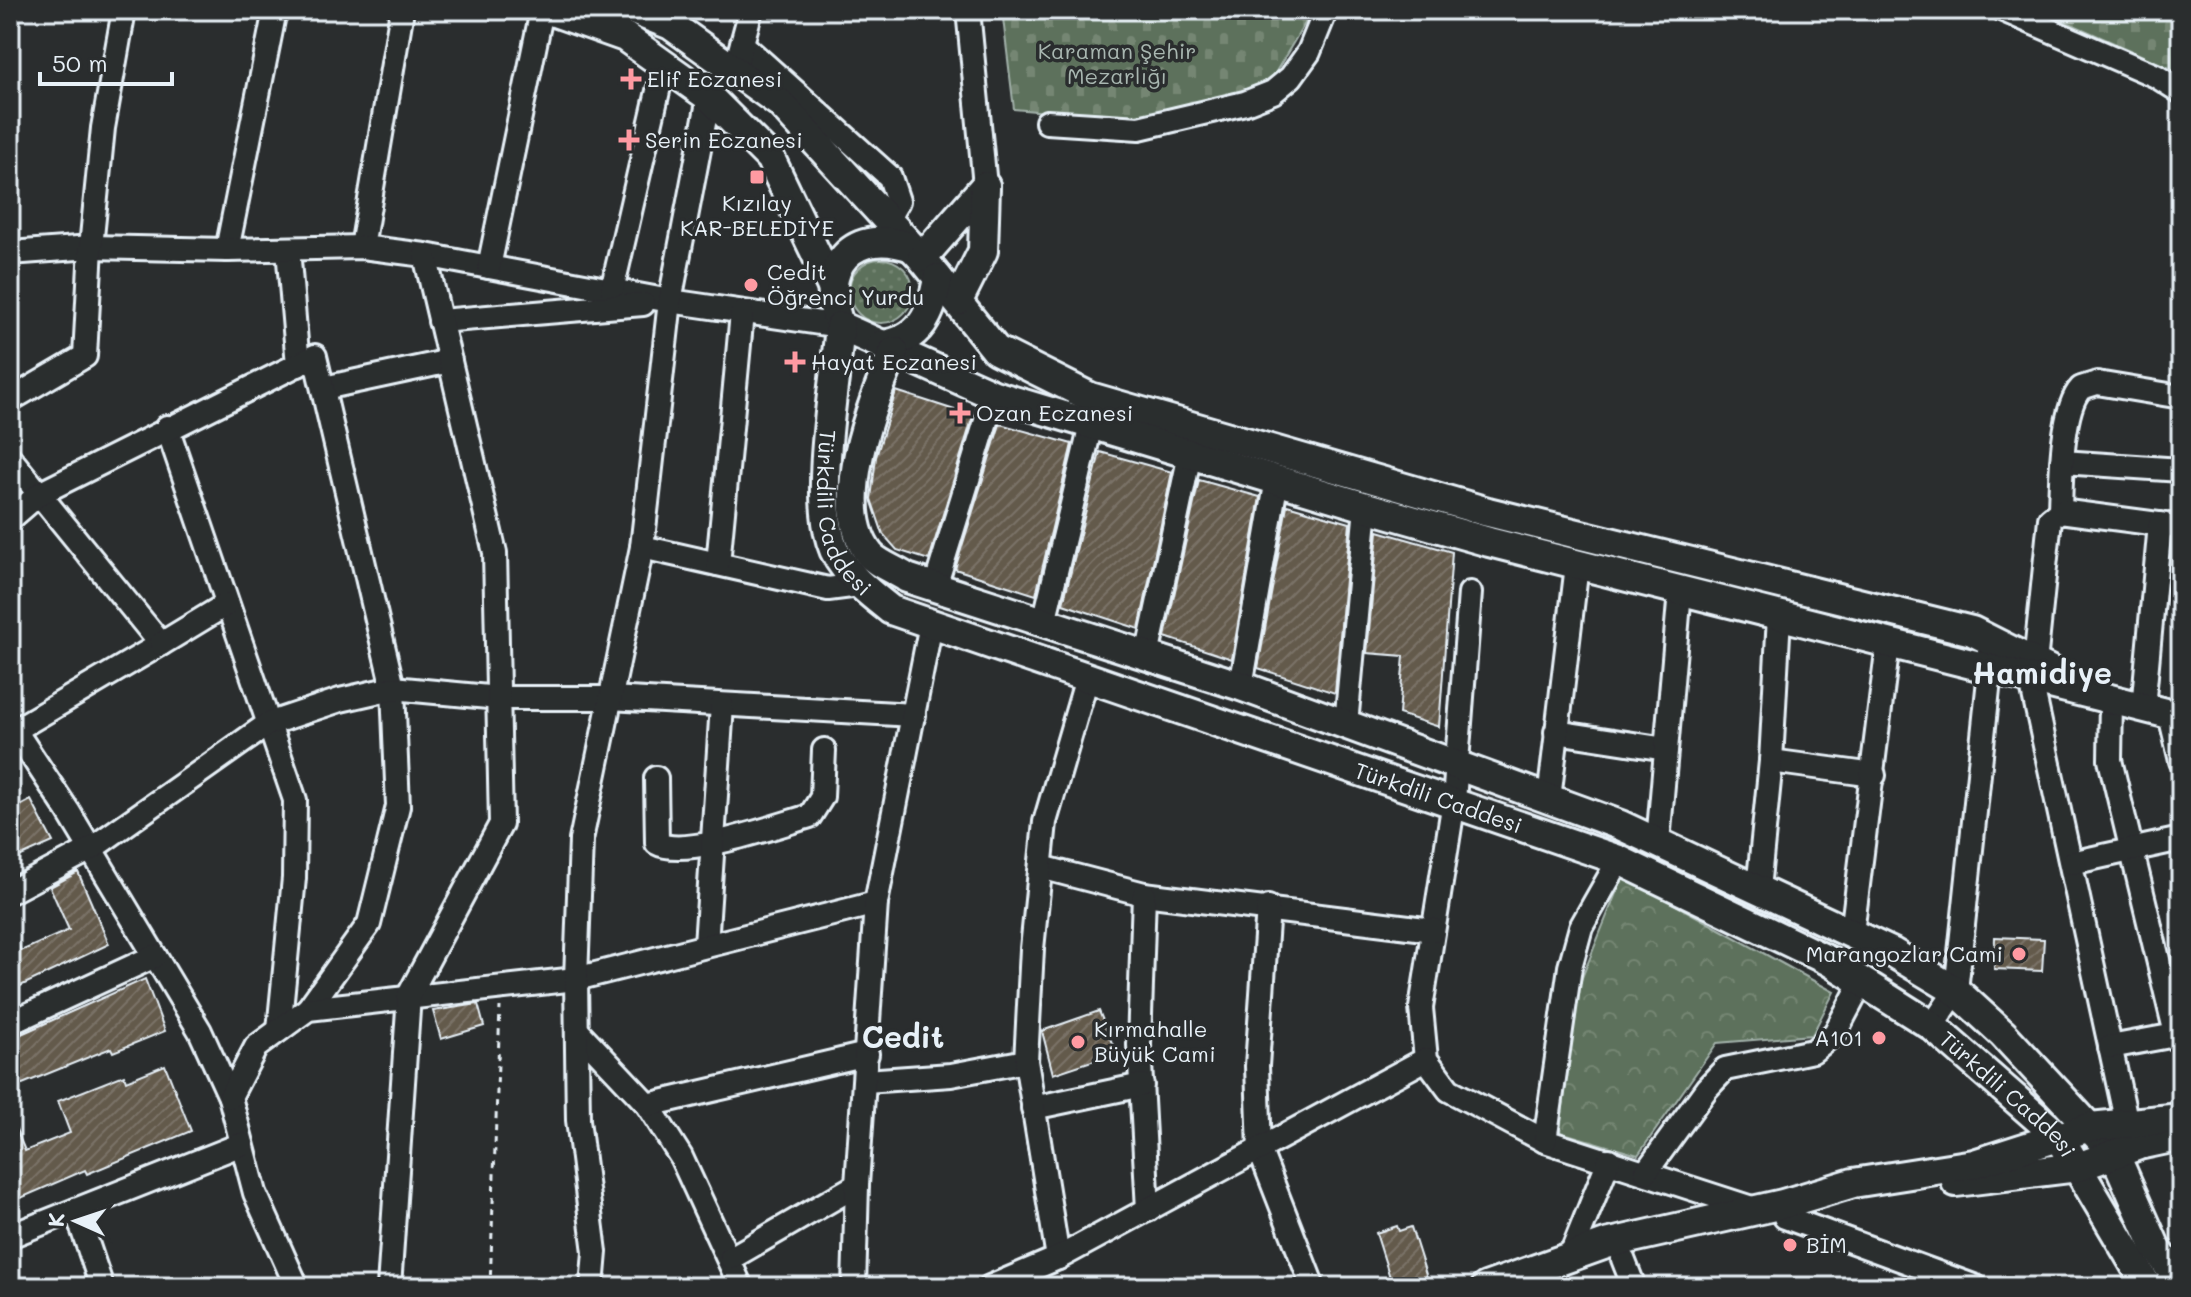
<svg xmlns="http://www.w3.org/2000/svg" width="2191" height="1297" viewBox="0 0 2191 1297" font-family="Mali,sans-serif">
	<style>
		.grass { fill: url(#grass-dots); stroke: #a2b1aa; stroke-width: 2 }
		.cemetery { fill: url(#cemetery-stones); stroke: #a2b1aa; stroke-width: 2 }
		.park { fill: url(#park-crowns); stroke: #a2b1aa; stroke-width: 2 }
		.building { fill: url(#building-hatch); stroke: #e8f1f8; stroke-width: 2 }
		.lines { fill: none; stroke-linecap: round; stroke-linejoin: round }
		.minor-casing { stroke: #e8f1f8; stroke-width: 28 }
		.major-casing { stroke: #e8f1f8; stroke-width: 34 }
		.path { stroke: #e8f1f8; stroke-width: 3; stroke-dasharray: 6 6; stroke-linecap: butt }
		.minor { stroke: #2a2d2e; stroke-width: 22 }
		.major { stroke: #2a2d2e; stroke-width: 28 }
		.poi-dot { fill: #ff9aa2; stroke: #2a2d2e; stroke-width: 3 }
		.labels { text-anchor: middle; stroke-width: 7; stroke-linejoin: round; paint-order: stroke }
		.park-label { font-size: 22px; fill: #a9b7b1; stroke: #2a2d2e }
		.poi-label { font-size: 22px; fill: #e8f1f8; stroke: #2a2d2e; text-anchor: start }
		.street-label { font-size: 22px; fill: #e8f1f8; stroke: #2a2d2e }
		.district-label { font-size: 30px; font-weight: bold; fill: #e8f1f8; stroke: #2a2d2e }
	</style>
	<defs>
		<pattern id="grass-dots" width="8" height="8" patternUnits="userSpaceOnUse" patternTransform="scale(2)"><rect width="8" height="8" fill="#5d715b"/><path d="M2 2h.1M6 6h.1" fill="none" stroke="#748673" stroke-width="1.8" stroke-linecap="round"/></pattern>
		<pattern id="cemetery-stones" width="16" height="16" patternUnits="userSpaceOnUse" patternTransform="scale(2)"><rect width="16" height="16" fill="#5d715b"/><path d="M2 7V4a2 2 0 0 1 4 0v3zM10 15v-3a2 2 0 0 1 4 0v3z" fill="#748673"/></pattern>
		<pattern id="park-crowns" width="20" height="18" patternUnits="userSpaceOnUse" patternTransform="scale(2)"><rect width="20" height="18" fill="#5d715b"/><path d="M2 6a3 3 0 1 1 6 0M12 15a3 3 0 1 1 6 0" fill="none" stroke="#748673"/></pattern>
		<pattern id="building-hatch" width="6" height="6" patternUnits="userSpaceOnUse" patternTransform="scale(2)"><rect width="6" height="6" fill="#645a4c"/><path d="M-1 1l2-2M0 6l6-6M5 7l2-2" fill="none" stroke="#7a7267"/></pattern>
	</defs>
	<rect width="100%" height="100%" fill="#2a2d2e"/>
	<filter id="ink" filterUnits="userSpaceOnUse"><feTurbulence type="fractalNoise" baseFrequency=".0125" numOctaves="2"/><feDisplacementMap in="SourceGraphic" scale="16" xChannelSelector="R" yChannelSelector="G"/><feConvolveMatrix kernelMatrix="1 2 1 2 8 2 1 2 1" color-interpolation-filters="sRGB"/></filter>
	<g filter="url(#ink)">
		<circle class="grass" cx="881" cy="291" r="32"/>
		<g class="cemetery">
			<polygon points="1002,10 1313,10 1263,93 1125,119 1014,109"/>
			<polygon points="2040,10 2181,10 2181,73"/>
		</g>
		<polygon class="park" points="1623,876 1834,992 1812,1035 1717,1043 1638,1155 1560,1132 1577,990"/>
		<g class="building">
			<polygon points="896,391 973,416 929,560 897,550 883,534 871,499 876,457"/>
			<polygon points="1000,424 1072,444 1036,595 955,569"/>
			<polygon points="1100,452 1172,472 1139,629 1063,604"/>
			<polygon points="1199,480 1260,497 1232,659 1165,637"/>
			<polygon points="1287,505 1350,523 1335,693 1258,668"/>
			<polygon points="1378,531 1452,552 1439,727 1399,714 1404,656 1367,653"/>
			<polygon points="31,800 53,842 10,861 10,811"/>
			<polygon points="78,872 109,944 10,991 10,928 21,951 69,930 50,887"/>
			<polygon points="1995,937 2044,939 2042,971 1994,969"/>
			<polygon points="145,979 165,1031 113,1052 111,1048 10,1089 10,1039"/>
			<polygon points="478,1004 484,1026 441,1039 433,1011"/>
			<polygon points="1099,1011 1116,1053 1053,1074 1042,1031"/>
			<polygon points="165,1065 191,1131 87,1174 85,1170 14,1201 10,1190 10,1115 25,1151 70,1133 58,1101 124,1075 126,1081"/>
			<polygon points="1397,1226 1399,1231 1411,1227 1430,1287 1393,1287 1376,1233"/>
		</g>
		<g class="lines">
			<defs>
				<g id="minor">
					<polyline points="968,10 985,186"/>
					<polyline points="2003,10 2156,76 2181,92"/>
					<polyline points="742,44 890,177 898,201 887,220"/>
					<polyline points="738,58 751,10"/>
					<polyline points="1047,122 1139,128 1245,103 1273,92 1291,77 1309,52 1326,10"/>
					<polyline points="362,247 402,10"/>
					<polyline points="288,249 298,365"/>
					<polyline points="227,250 275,10"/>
					<polyline points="10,253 91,247 227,250 362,247 425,255 670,301 840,326"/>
					<polyline points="489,267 542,10"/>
					<polyline points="612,290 664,65"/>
					<polyline points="440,321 643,304"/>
					<polyline points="324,388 450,361"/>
					<polyline points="10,400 85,356 91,247 103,128 124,10"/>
					<polyline points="167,427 295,800 294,878 279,1030"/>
					<polyline points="10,458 161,644 10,733"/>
					<polyline points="2062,462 2181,470"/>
					<path d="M2060 511C2061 481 2061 409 2081 388L2097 383 2181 397"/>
					<polyline points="10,519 39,494 315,356 393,688 398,806 369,924 308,1009"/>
					<polyline points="642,547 828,589 859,585"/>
					<polyline points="718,564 742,313"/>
					<polyline points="935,587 994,395"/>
					<polyline points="1470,593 1454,801 1421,1008 1426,1059 1449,1090 1545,1141 1758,1210"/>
					<polyline points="1044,622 1091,425"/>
					<polyline points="161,644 227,604"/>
					<polyline points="1147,656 1190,454"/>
					<polyline points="2035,663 2050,519 2060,511 2181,527"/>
					<polyline points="2024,670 2031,681 2127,1124"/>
					<polyline points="1241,686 1277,479"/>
					<polyline points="2111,701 2110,760 2176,1034"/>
					<polyline points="2143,708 2160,524"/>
					<polyline points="2170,715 2181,761"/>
					<polyline points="10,723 68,811 200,1031 230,1097 255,1193 297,1287"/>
					<polyline points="1346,724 1366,507"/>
					<polyline points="1556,732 1666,749"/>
					<polyline points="1771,761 1874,775"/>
					<path d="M656 778 657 843C684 859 778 825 810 816L822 797 824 750"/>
					<polyline points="1549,799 1577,565"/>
					<polyline points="1658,842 1680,591"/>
					<polyline points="2071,863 2181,839"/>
					<polyline points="1041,867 1144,894 1433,930"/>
					<polyline points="1758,889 1771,761 1779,616"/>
					<polyline points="10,892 91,849 268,724 340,700 393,688 499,698 610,698 914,715"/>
					<polyline points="1144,894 1139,1045 1148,1210"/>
					<polyline points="1268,907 1257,1066 1260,1151 1313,1287"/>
					<polyline points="1852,933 1888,644"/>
					<polyline points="706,945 722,705"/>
					<polyline points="10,1023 155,956"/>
					<polyline points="1932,1026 1956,991 1990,670 1989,652"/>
					<polyline points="577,1030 648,1105 681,1157 741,1287"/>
					<polyline points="2110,1047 2181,1034"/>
					<polyline points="865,1081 951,1075 1026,1061"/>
					<polyline points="230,1097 256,1047 308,1009 576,979 876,903"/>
					<polyline points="648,1105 867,1054"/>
					<polyline points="1033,1108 1142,1085"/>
					<polyline points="1545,1141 1570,967 1581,927 1619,860"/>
					<polyline points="1646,1172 1707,1088 1725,1069 1813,1051 1835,1033 1862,982"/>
					<polyline points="76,1210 102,1287"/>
					<polyline points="1785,1217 1976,1287"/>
					<polyline points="10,1236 242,1144"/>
					<polyline points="1570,1257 1609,1160"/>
					<polyline points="731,1258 857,1185"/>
					<polyline points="1058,1258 1026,1061 1032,949 1045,822 1087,678"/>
					<polyline points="1623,1259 1634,1287"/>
					<polyline points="389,1287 409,995 501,824 495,553 425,255"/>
					<polyline points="592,1287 595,1252 578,1120 576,979 581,840 642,547 670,301 709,97"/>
					<polyline points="854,1287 857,1185 876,903 931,624"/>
					<polyline points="990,1287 1058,1258 1426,1059"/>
				</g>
				<g id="major">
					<polyline points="549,10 625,37 709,97 770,158 831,285"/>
					<polyline points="633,10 671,25 780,103 922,258 996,350 1090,397 1488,512 1972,631 2111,701"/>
					<path d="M914 248C853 225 816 267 840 326L994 395 1366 507 1489 542 2181 717"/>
					<polyline points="922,258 985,186"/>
					<polyline points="958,301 983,251 985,186"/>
					<path id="s1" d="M840 326C835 383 815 489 831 541 839 570 868 592 891 610L1619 860 1829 961 1932 1026 2060 1138 2148 1287"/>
					<path d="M881 345C921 341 932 313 938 278"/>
					<path d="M894 351C873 402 830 505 870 555 878 564 897 571 907 578L1241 686 1620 825 1893 953 1956 991 2003 1034 2115 1155 2155 1246 2181 1285"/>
					<polyline points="1956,1182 2078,1167 2139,1145 2181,1136"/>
					<polyline points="1486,1287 1606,1244 1783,1204 1853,1183 1974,1164 2090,1127 2181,1118"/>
				</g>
			</defs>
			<use href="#minor" class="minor-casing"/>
			<use href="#major" class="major-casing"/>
			<polyline class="path" points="490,1287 500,1007"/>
			<use href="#minor" class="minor"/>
			<use href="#major" class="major"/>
		</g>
	</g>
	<g class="poi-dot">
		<path d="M627 67h8v8h8v8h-8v8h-8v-8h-8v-8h8z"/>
		<path d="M625 128h8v8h8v8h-8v8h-8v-8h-8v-8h8z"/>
		<rect x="749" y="169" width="16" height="16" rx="4"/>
		<circle cx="751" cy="285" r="8"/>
		<path d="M791 350h8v8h8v8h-8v8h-8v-8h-8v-8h8z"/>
		<path d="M956 401h8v8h8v8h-8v8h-8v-8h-8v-8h8z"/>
		<circle cx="2019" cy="954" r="8"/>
		<circle cx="1879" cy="1038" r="8"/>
		<circle cx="1078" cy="1042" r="8"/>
		<circle cx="1790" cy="1245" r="8"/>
	</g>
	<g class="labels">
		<g class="park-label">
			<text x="1117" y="59">Karaman Şehir<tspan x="1117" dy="25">Mezarlığı</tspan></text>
		</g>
		<g class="poi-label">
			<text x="647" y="87">Elif Eczanesi</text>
			<text x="645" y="148">Serin Eczanesi</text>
			<text x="757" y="211" text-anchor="middle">Kızılay<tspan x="757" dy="25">KAR-BELEDİYE</tspan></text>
			<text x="767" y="280">Cedit<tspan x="767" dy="25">Öğrenci Yurdu</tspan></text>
			<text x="811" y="370">Hayat Eczanesi</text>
			<text x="976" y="421">Ozan Eczanesi</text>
			<text x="2003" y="962" text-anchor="end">Marangozlar Cami</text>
			<text x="1094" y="1037">Kırmahalle<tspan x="1094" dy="25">Büyük Cami</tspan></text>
			<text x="1863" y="1046" text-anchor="end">A101</text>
			<text x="1806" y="1253">BİM</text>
		</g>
		<g class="street-label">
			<text dy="8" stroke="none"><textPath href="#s1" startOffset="192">Türkdili Caddesi</textPath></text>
			<text dy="8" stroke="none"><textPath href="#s1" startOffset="888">Türkdili Caddesi</textPath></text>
			<text dy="8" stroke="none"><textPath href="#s1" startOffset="1536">Türkdili Caddesi</textPath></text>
		</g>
		<g class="district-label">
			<text x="2042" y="684">Hamidiye</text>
			<text x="903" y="1048">Cedit</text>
		</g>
	</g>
	<rect width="2191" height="1297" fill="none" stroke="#2a2d2e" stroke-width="40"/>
	<rect x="20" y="20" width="2151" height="1257" fill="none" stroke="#e8f1f8" stroke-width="3" filter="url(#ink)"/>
	<g transform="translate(76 1221) rotate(273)" stroke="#2a2d2e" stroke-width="6" paint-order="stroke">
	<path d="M0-6L14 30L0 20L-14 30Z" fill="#e8f1f8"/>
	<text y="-12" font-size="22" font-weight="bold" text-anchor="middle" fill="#e8f1f8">K</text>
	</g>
	<path d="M40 72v12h132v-12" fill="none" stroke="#e8f1f8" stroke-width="4"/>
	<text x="52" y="72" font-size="24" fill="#e8f1f8" stroke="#2a2d2e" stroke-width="6" paint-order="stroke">50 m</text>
</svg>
